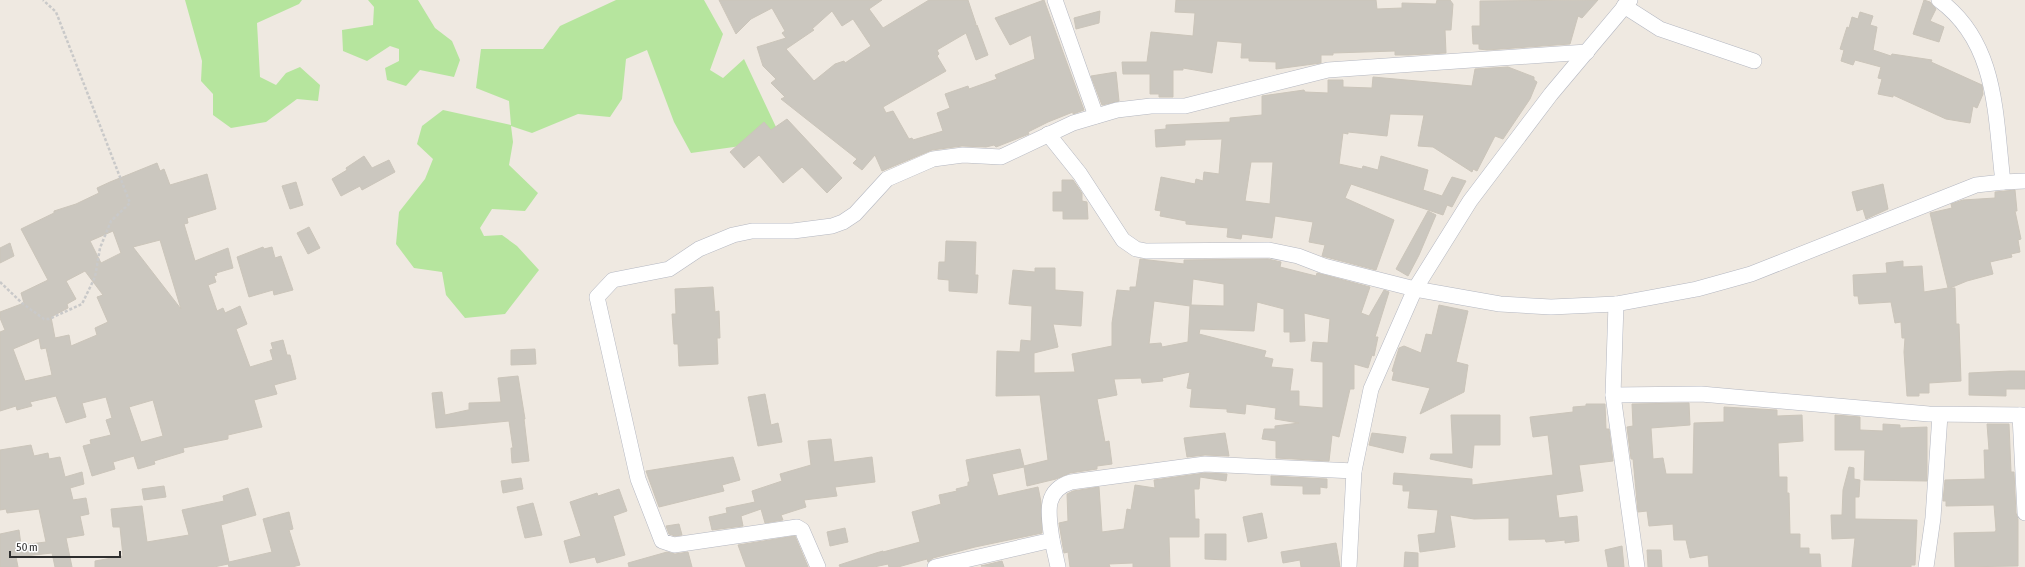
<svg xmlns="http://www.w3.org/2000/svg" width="2025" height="567" viewBox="0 0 2025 567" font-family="'Asap Condensed',sans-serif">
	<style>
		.green { fill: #b6e59e }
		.building { fill: #cbc7bf; stroke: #cbc5ba; fill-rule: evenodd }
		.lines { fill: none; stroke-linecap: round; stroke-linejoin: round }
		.minor-casing { stroke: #b4b7c1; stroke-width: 16 }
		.path { stroke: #c9c9c9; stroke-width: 2.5; stroke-dasharray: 3 2; stroke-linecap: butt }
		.minor { stroke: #fff; stroke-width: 15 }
	</style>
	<rect width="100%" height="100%" fill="#efe9e1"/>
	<g class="green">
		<polygon points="185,0 302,0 299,4 257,23 260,77 276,85 286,73 300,67 320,85 318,101 297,99 266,122 231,128 213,115 213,94 201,81 202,61"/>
		<polygon points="368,0 418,0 435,28 452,41 460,60 454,77 420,70 406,86 387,80 385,68 399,61 399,49 390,46 367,61 343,51 342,30 373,25 374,7"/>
		<polygon points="616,0 704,0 723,34 710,70 723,78 744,59 776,127 769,142 691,153 674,122 647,50 626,59 622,99 610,117 578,114 532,133 511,126 513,142 509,165 538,193 525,211 492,209 480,228 484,236 502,235 517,246 539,270 505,314 465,318 446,295 442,272 414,268 396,244 399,212 425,179 433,159 417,144 422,126 443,110 511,125 509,101 476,88 481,49 543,49 560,26"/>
	</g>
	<g class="building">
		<path d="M719 0H882L869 9 883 28 929 0H968L976 24 975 26 977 25 988 55 976 60 966 33 937 50 939 54 937 56 946 71 883 107 886 113 893 111 909 139 912 138 913 140 943 131 937 113 950 108 945 94 968 86 969 89 997 79 995 75 1035 59 1031 35 1010 45 995 18 1044 0 1084 110 1073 114V112L1048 122 1028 132 1029 134 996 147 994 145 986 147 962 146 932 150 882 171 875 155 862 170 853 163 857 159 781 99 785 97 771 83 776 79 763 66 757 47 786 38 782 33 785 31 772 8 751 19 736 34ZM832 11 842 26 853 19 871 46 845 63 844 61 835 64 814 81 786 49 814 30 812 29Z"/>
		<polygon points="1176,0 1376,0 1377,9 1402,8 1402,3 1436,4 1437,0 1450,0 1453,4 1451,30 1445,30 1446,53 1408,55 1395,55 1395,51 1333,53 1333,55 1321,55 1321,63 1276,69 1276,62 1249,61 1249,58 1241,58 1242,43 1217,41 1212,73 1183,68 1183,70 1173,70 1173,97 1159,97 1159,94 1150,94 1150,74 1123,74 1122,62 1147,62 1151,32 1193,36 1195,13 1175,12"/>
		<polygon points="1598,0 1582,18 1578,16 1570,44 1487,50 1479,49 1479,44 1473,44 1472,26 1480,26 1480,1"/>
		<polygon points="1924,0 1930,2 1936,9 1930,21 1944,27 1939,42 1913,34"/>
		<polygon points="1100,11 1099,23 1076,29 1074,18"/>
		<polygon points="1860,12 1873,16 1870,25 1877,27 1873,50 1891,56 1892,54 1932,60 1931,62 1982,85 1983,94 1977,108 1973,106 1970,123 1946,119 1893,95 1893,97 1878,94 1882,79 1878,78 1881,67 1855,60 1853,65 1841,61 1844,50 1840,49 1847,27 1849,28 1852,17 1858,19"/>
		<path d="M1508 67 1534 77V80L1537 82 1530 99 1503 139 1495 136 1477 171 1473 169 1472 172 1433 147 1418 146 1424 115 1390 114 1387 136 1348 132V134L1343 133 1339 164 1362 169 1363 166 1378 170 1381 156 1428 170 1423 190 1442 196 1452 177 1466 181 1452 207 1447 205 1443 215 1351 184 1345 198 1394 220 1376 270 1322 256 1325 245 1309 242 1313 222 1275 216 1272 238 1242 234 1241 239 1227 237 1228 228 1186 224V221L1160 216 1161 211 1155 210 1161 177 1195 184 1196 179 1203 181 1204 172 1219 174 1222 139 1185 140V145L1156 147 1155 130 1166 129V125L1230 122V118L1262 115V96L1304 90 1305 92 1328 93V80H1343V87L1372 88 1373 77 1472 86 1475 69ZM1251 162H1273L1270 204 1245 201Z"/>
		<polygon points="1116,72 1119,101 1102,105 1091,76"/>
		<polygon points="787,119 842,178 827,193 802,167 783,183 759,155 744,168 730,152 764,122 771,130"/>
		<polygon points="364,156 372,168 389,160 395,172 362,190 360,186 341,196 332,179 347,170 346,168"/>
		<path d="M157 163 160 171 164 169 170 185 207 174 216 209 187 218 188 223 184 224 195 261 228 248 233 268 216 273 217 275 214 276 216 282 208 285 217 311 223 308 225 313 240 306 247 324 236 329 250 367 273 360 270 350 273 349 271 343 283 340 287 355H290L296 379 274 385 277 394 254 400 262 427 228 435V439L183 448 184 452 154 461 155 464 138 469 134 456 113 462 115 469 92 476 83 446 91 444 90 440 111 435 106 420 112 418 106 397 82 403 86 417 66 423 56 396 30 402 32 406 17 410 16 406 0 411V332L5 330 0 318V312L24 303 21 293 48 280 21 229 54 213V211L76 204 99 193 97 188 110 182ZM113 231 121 253 101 263 90 241ZM160 240 181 309 133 247ZM85 271 103 295 97 297 108 322 95 328 97 335 71 346 69 335 55 338 51 317 68 308 67 304 76 299 66 281ZM39 338 41 349 46 348 52 375 25 381 13 349ZM153 400 163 436 141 442 129 407Z"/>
		<polygon points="1062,180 1073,180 1082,193 1082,201 1087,202 1088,219 1063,219 1063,211 1053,211 1053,192 1062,192"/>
		<polygon points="296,182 303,205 290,209 282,186"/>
		<polygon points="1883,184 1888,209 1866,219 1863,209 1857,211 1852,192"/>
		<polygon points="2015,190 2017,211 2015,211 2021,239 2018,240 2020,252 2011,254 2012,257 1990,262 1993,274 1967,281 1950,288 1955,288 1956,324 1959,324 1961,381 1929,383 1929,393 1919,393 1919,396 1907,396 1904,352 1905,338 1902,338 1901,322 1895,323 1891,302 1859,304 1858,296 1854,296 1853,275 1887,273 1886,263 1903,261 1903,267 1922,266 1924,292 1948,288 1930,213 1952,208 1951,204 1963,200 1995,198 1995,192"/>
		<polygon points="1428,211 1436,215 1419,255 1408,276 1396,269"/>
		<polygon points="309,227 320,248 308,254 297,233"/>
		<polygon points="946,241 976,242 975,275 978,275 977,293 949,291 949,280 938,279 939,262 945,262"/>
		<polygon points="10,243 14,256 0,263 0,248"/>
		<polygon points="263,247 264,249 272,247 275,258 281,256 293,290 274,295 273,290 249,297 237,257"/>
		<path d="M1140 259 1184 264V260L1268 259 1281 262 1280 267 1316 276 1317 273 1370 287 1361 313 1369 316 1384 290 1389 292 1375 337H1378L1374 356 1372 355 1368 368 1354 364V389H1350L1339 437 1332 435 1329 461 1276 458V441L1262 439 1264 429H1275V426L1299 423 1275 419 1276 408 1246 404 1245 414 1227 412V409L1190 407 1192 389 1187 388 1190 372 1162 378 1163 381 1142 383 1141 378 1114 379 1117 395 1097 399 1105 442 1109 441 1112 464 1097 466V469L1070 473 1056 479 1027 486 1024 467 992 474 998 496 1038 487 1041 502 1042 533 975 547 933 558 928 562 927 559 898 567H889L888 564 874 567H840L839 565 876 553 883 551V552L920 542 912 512 941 504 939 495 957 491 956 489 968 486V482H970L966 460 1020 449 1024 466 1048 460 1040 395 996 396 997 351 1020 352 1021 340 1031 341 1032 306 1009 304 1013 270 1035 272V268H1055V290L1083 292 1081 326 1053 324 1058 347 1034 353V373L1075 372 1072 354 1112 346V323L1117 290 1130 291V287H1136ZM1193 279 1224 284V306L1191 305ZM1154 301 1190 306 1188 342 1162 347 1161 343 1149 344ZM1257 302 1284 309V332H1290V342L1305 341 1304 313 1330 319 1328 343 1313 342 1311 361 1323 362V408L1299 406V391H1290L1293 369 1271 367 1273 359 1264 357 1266 351 1199 334 1200 329 1254 331Z"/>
		<polygon points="713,287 715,312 719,311 720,338 717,338 718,364 679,366 678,344 674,344 672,314 676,314 675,289"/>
		<polygon points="1439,305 1468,311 1456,362 1468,365 1464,392 1420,414 1430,388 1392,380 1394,372 1392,371 1399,348 1404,346 1421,353 1426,334 1432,335"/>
		<polygon points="535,349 536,364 511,365 511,350"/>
		<polygon points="2010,371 2025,371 2025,389 2006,389 2006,396 1969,395 1969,373"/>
		<polygon points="518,376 525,419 524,419 529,461 512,463 511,448 513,448 509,421 436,428 432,393 442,392 445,415 468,410 469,410 469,403 501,402 498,378"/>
		<polygon points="765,394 771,425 778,423 782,442 758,446 748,397"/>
		<polygon points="1689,403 1690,425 1651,428 1653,459 1663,458 1666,474 1693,474 1694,423 1724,422 1724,407 1777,410 1777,416 1802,415 1803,441 1778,443 1779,477 1787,477 1787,493 1789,493 1790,534 1800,534 1800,548 1809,548 1809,554 1820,554 1821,567 1709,567 1708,555 1690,558 1686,540 1674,540 1673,524 1649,526 1647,511 1638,512 1633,459 1631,459 1627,427 1633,426 1632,404"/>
		<polygon points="1586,404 1605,404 1606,429 1609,429 1613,461 1579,465 1583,491 1556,495 1559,518 1577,516 1579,541 1565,543 1565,540 1546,542 1545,539 1509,540 1509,518 1474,519 1450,515 1455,547 1420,552 1418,535 1435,533 1438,510 1408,508 1410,491 1403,491 1403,485 1393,484 1394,473 1472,479 1472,485 1553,475 1548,435 1533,437 1530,417 1573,412 1573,407 1586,406"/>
		<polygon points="1451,415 1500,415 1500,445 1474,445 1472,468 1430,459 1431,454 1453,454"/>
		<polygon points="1835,415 1860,417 1860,430 1883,431 1883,424 1900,425 1900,428 1927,427 1927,481 1864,480 1865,450 1835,450"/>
		<polygon points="1987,424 2009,424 2011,472 2014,472 2016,513 2018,519 2018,566 1955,567 1954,533 1995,532 1996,530 1994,505 1946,506 1946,501 1943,501 1945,480 1985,479 1984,450 1989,450"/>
		<polygon points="1225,433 1229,456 1205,455 1187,457 1184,438"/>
		<polygon points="1372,433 1406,437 1403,453 1369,445"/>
		<polygon points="831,439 834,462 872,457 875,482 835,487 837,496 804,500 806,507 781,515 783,520 765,523 761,509 741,516 743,526 712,530 709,517 727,513 726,508 755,502 752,491 782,481 780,474 811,465 808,441"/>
		<polygon points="31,445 34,456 48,453 49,459 60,457 65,477 82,472 84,484 70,488 73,500 86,498 89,514 80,516 84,535 66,538 72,567 55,567 52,553 16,557 18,567 0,567 0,534 19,530 21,545 46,542 39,509 7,513 6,509 0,510 0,450"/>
		<polygon points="733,457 740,480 722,485 724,491 659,507 646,471"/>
		<polygon points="1849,467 1854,468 1854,479 1860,480 1859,497 1855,497 1855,519 1917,520 1915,565 1911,565 1911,567 1852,567 1855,538 1832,539 1831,515 1842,515 1843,490"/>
		<polygon points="1205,473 1227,474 1226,481 1200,477 1199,489 1194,489 1195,519 1199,519 1199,537 1169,537 1170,567 1133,567 1133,563 1109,564 1110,567 1070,567 1068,552 1064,553 1059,523 1068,521 1067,494 1073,491 1099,487 1102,532 1124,529 1127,509 1131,510 1135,485 1155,488 1154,480"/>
		<polygon points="1271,476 1327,479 1327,488 1320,487 1320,494 1303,494 1303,486 1271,485"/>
		<polygon points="521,478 523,489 503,493 501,481"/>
		<polygon points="164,486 166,497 144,500 142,489"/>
		<polygon points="248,488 256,515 221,525 229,562 272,552 263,519 289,512 293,529 289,530 300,565 292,567 229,567 228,564 214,567 95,567 95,561 123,556 120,527 113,527 111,509 142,506 147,542 189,535 182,510 224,501 223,496"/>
		<polygon points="619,489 627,511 613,516 625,555 597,563 595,557 570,563 564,541 581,536 570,502 597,493 598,496"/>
		<polygon points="533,503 542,535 525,538 517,507"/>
		<polygon points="1262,513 1267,538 1248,542 1243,517"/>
		<polygon points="679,524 682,535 675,536 669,534 666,526"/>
		<polygon points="845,528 848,542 830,546 827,532"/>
		<polygon points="1205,534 1226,534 1226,560 1205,559"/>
		<polygon points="795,536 808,567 746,567 738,545"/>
		<polygon points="1336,543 1340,567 1301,567 1300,560 1283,563 1281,552"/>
		<polygon points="1622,546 1624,567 1608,567 1605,550"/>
		<polygon points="1647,550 1661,550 1662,567 1648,567"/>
		<polygon points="667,552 675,554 688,552 692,567 629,567 628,563"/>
		<polygon points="1405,552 1418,553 1418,567 1404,567"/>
		<polygon points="1002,561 1004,567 981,566"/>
	</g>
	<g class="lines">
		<defs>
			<g id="minor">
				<polyline points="1055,0 1096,116"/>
				<path d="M1939 0C1998 43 1995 116 2003 182"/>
				<polyline points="1624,6 1660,29 1754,61"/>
				<polyline points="1048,134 1080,174 1123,240 1136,249 1146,251 1269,250 1298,256 1324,266 1415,289 1500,304 1551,307 1616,304 1697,289 1751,274 1976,185 2003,182 2025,181"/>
				<polyline points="1616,304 1613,395 1637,567"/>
				<polyline points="1613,395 1701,394 1929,414 2025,415"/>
				<polyline points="2020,415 2025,513"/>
				<polyline points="1052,540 1058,567"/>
				<polyline points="818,567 802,530 797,527 674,545 662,541 638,479 597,297 613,280 669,269 699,249 733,235 752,231 793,231 832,226 843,222 855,214 887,179 933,159 963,155 1001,157 1073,123 1117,110 1151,106 1185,106 1328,70 1587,52"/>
				<path d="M935 567 1052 540C1049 516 1042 491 1071 482L1205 464 1354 471"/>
				<polyline points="1349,567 1354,471 1371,389 1415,289 1470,201 1551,94 1630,0"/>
				<polyline points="1926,567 1933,518 1940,415"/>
			</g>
		</defs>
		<use href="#minor" class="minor-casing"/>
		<polyline class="path" points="0,282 22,303 44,319 49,319 82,304 95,277 100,248 111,221 130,203 56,12 43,0"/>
		<use href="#minor" class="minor"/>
	</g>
	<path d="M10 551v6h110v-6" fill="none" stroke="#2e2e2e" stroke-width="2"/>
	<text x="16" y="551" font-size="12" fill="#2e2e2e" stroke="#ffffff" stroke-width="3" paint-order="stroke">50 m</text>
</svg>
